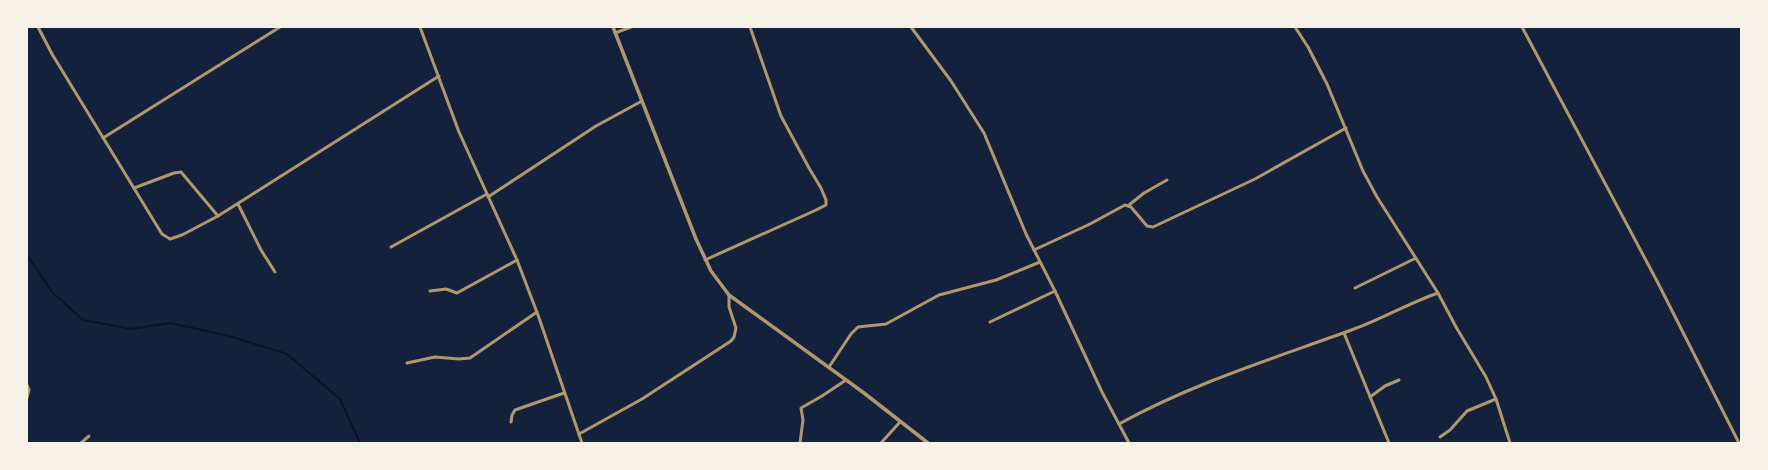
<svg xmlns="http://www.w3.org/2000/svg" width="1768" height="470" viewBox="0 0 1768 470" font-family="'Fira Sans Condensed',sans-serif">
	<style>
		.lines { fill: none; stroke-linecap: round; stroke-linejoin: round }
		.stream { stroke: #0b132b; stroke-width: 2 }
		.minor { stroke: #b1986c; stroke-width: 3 }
		.tertiary { stroke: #b1986c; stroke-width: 3.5 }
	</style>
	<rect width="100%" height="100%" fill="#14213d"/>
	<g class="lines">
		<polyline class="stream" points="27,255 52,292 83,320 131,329 170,323 229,336 287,354 340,399 360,443"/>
		<g class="minor">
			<polyline points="38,27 52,54 154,221 162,234 170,239 182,235 218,216 439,76"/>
			<polyline points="420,27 459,132 517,260 538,315 582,443"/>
			<polyline points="911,27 951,81 984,133 1026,234 1055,291 1102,392 1129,443"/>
			<polyline points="1295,27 1308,47 1327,84 1363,171 1377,197 1438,293 1456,327 1486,377 1496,399 1510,443"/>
			<polyline points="1522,27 1658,283 1739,443"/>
			<polyline points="615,33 631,27"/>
			<polyline points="103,138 280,27"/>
			<polyline points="134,188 174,173 181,172 218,216"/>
			<polyline points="488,197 596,126 642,101"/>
			<polyline points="238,204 261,250 275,272"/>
			<polyline points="1129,205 1144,193 1167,180"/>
			<polyline points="391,247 487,194"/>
			<polyline points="1034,250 1090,224 1125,205 1131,207 1147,226 1153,227 1255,179 1346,128"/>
			<polyline points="705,260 814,211 826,205 826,200 821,188 809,168 781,116 750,27"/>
			<polyline points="1355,288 1416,258"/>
			<polyline points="430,291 446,289 457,293 517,260"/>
			<polyline points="990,322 1055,291"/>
			<polyline points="1344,333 1389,443"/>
			<polyline points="407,363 435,357 459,359 470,358 537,312"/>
			<polyline points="829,367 851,334 858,327 886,324 939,295 996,280 1040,262"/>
			<polyline points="27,385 29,390 27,398"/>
			<polyline points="1370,397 1385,386 1399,380"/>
			<polyline points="511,422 512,415 515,410 564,393"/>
			<path d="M1119 424C1193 383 1275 358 1354 329 1382 319 1409 303 1438 293"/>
			<polyline points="579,434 642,399 731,341 734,337 736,328 729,307 729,295"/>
			<polyline points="1440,437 1450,430 1467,411 1496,399"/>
			<polyline points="81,443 89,436"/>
			<polyline points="800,443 803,420 801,408 822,396 846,380"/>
			<polyline points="881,443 900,422"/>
		</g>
		<polyline class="tertiary" points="613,27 696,239 711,271 729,295 864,393 928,443"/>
	</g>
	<rect width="1768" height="470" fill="none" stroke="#f6f1e7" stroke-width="56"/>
</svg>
